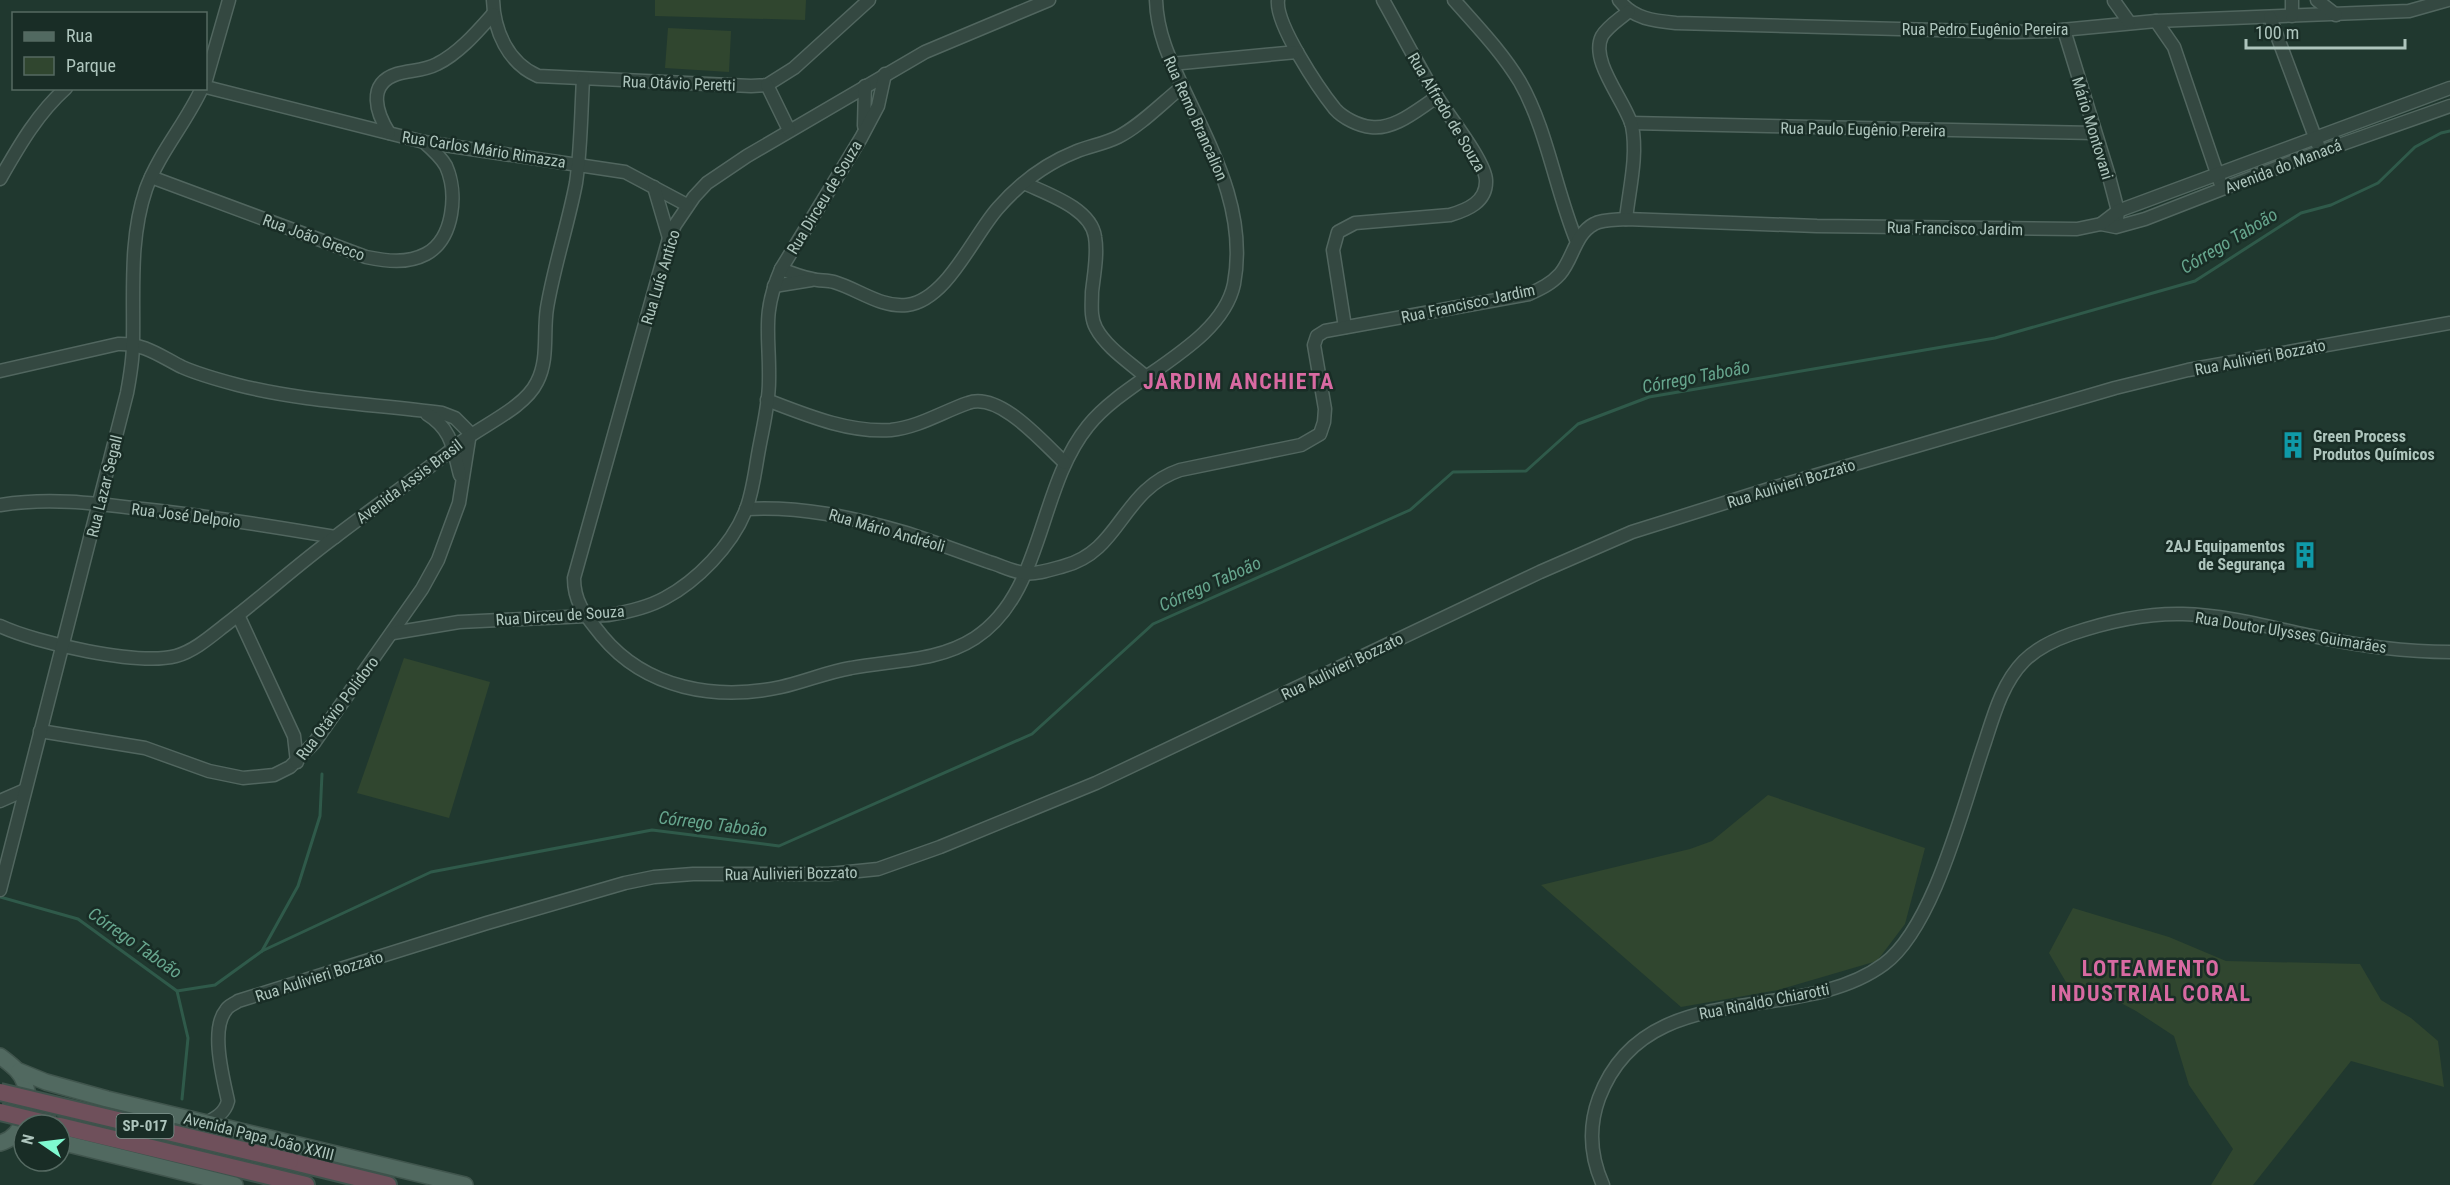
<svg xmlns="http://www.w3.org/2000/svg" width="2450" height="1185" viewBox="0 0 2450 1185" font-family="'Roboto Condensed',sans-serif">
	<style>
		.green { fill: #30462f }
		.lines { fill: none; stroke-linecap: round; stroke-linejoin: round }
		.stream { stroke: #2f5a4a; stroke-width: 3 }
		.minor-casing { stroke: #51665f; stroke-width: 15 }
		.major-casing { stroke: #40554d; stroke-width: 18 }
		.highway-casing { stroke: #3e534c; stroke-width: 20 }
		.minor { stroke: #344841; stroke-width: 12 }
		.major { stroke: #516960; stroke-width: 15 }
		.highway { stroke: #6f505b; stroke-width: 16 }
		.highway-bridge-casing { stroke: #3e534c; stroke-width: 20; stroke-linecap: butt }
		.highway-bridge { stroke: #6f505b; stroke-width: 16 }
		.labels { text-anchor: middle; stroke-width: 5; stroke-linejoin: round; paint-order: stroke }
		.shield { fill: #192d26; stroke: #819790; stroke-width: 1.5 }
		.shield-label { font-size: 15px; font-weight: bold; fill: #aec5bd }
		.street-label { font-size: 16px; fill: #aec5bd; stroke: #192d26 }
		.poi-label { font-size: 16px; font-weight: bold; fill: #aec5bd; stroke: #192d26; text-anchor: start }
		.water-label { font-size: 18px; font-style: italic; fill: #66a58d; stroke: #192d26 }
		.district-label { font-size: 22px; font-weight: bold; letter-spacing: 1.5px; fill: #d86aa2; stroke: #192d26 }
	</style>
	<rect width="100%" height="100%" fill="#20382f"/>
	<g class="green">
		<polygon points="655,0 806,0 805,20 655,16"/>
		<polygon points="668,28 731,31 729,72 665,68"/>
		<polygon points="404,658 490,682 449,818 357,793"/>
		<polygon points="1768,795 1925,848 1905,924 1877,961 1778,990 1681,1007 1541,885 1690,849 1712,841"/>
		<polygon points="2073,908 2169,937 2226,961 2360,964 2381,1000 2411,1018 2438,1041 2444,1087 2351,1061 2253,1185 2211,1185 2233,1149 2189,1085 2174,1036 2136,1011 2104,994 2070,989 2049,953"/>
	</g>
	<g class="lines">
		<g class="stream">
			<polyline points="0,897 78,919 177,991 215,985 262,951 431,872 652,830 779,846 1032,734 1153,624 1410,510 1453,472 1526,471 1578,424 1649,397 1995,338 2195,281 2301,213 2331,205 2378,183 2415,147 2441,133 2450,131"/>
			<polyline points="262,951 298,886 320,816 322,774"/>
			<polyline points="177,991 188,1038 182,1099"/>
		</g>
		<defs>
			<g id="minor">
				<path d="M493 0C494 31 508 63 538 76L751 86 767 85 794 68 869 0"/>
				<path d="M1049 0 925 52 747 156 707 183 694 197 675 225 669 238 574 578C574 604 587 617 602 636 646 689 716 701 781 687 804 682 827 672 851 668 893 660 938 662 975 638 1044 593 1037 489 1088 426 1127 377 1221 346 1234 284 1247 214 1214 153 1185 92 1171 62 1157 34 1156 0"/>
				<path d="M1278 0C1275 24 1319 89 1335 109 1343 118 1359 126 1371 127 1395 130 1418 109 1437 97"/>
				<path d="M1454 0C1477 26 1502 52 1520 82 1547 129 1556 192 1577 242"/>
				<path d="M1619 0C1633 19 1655 21 1676 23L2011 32 2051 31 2156 21 2409 11 2448 0"/>
				<polyline points="2317,0 2336,15"/>
				<polyline points="2114,1 2129,22"/>
				<polyline points="2292,16 2292,0"/>
				<polyline points="2270,17 2318,145"/>
				<polyline points="2156,21 2174,47 2220,182"/>
				<polyline points="2064,30 2108,173 2118,211 2117,219"/>
				<polyline points="1171,64 1297,52"/>
				<polyline points="206,80 229,0"/>
				<polyline points="767,85 789,130"/>
				<polyline points="206,87 424,142 625,172 687,205"/>
				<polyline points="1631,123 2095,133"/>
				<polyline points="864,126 865,86"/>
				<path d="M389 133C377 114 366 84 397 74 410 70 424 71 437 64 459 53 477 32 493 14"/>
				<path d="M151 177 366 257C386 261 407 264 426 254 454 239 458 193 446 166 441 157 432 149 424 142"/>
				<path d="M0 179C19 146 37 114 66 88"/>
				<path d="M1024 183C1047 194 1091 208 1095 237 1098 254 1094 274 1092 292 1092 304 1090 317 1096 328 1106 347 1129 362 1145 376"/>
				<polyline points="654,187 669,238"/>
				<path d="M1626 219C1629 190 1638 156 1632 126 1626 102 1589 61 1602 36 1608 26 1620 19 1629 11"/>
				<polyline points="2101,224 2116,227 2145,219 2294,161 2450,106"/>
				<path d="M781 269C791 273 801 277 812 279 819 281 827 280 834 282 858 289 881 308 907 305 947 300 973 236 998 208 1019 184 1045 164 1075 152 1089 146 1104 144 1118 137 1140 126 1162 103 1182 87"/>
				<polyline points="774,286 811,280"/>
				<path d="M1345 327 1333 250 1338 232 1355 223 1450 215C1467 210 1487 202 1486 180 1485 161 1448 115 1437 97 1418 65 1401 32 1383 0"/>
				<path d="M0 371 118 344C144 343 160 356 182 367 200 375 219 380 238 385 305 402 375 404 442 413L455 418 470 433 459 503 438 560 422 589 314 743 290 767 274 775 243 778 209 771 145 748 40 731"/>
				<path d="M767 400C806 415 849 433 891 430 919 427 942 412 968 403 1000 391 1044 444 1065 463"/>
				<path d="M427 414C452 429 453 449 460 475"/>
				<path d="M0 505C48 497 94 503 142 509 207 516 271 526 335 537"/>
				<path d="M746 509C801 506 851 517 903 532 932 541 961 552 989 562 1000 565 1013 572 1024 573 1036 575 1053 569 1064 566 1121 551 1121 490 1180 470L1301 445 1320 434 1324 422 1325 409 1314 345 1317 336 1325 331 1529 294C1540 289 1551 284 1560 274 1573 259 1575 234 1594 224 1603 219 1616 220 1626 219L1817 226 2077 229 2101 224 2118 211 2450 88"/>
				<polyline points="238,615 294,736 297,762"/>
				<path d="M0 626C36 643 138 666 176 656 194 651 210 637 224 626 262 597 297 565 335 537 375 506 417 478 456 446 480 426 524 409 537 382 549 359 543 333 547 308 554 266 568 225 576 183 581 149 581 114 583 79"/>
				<path d="M393 633 459 622 608 615C628 612 647 608 665 598 697 581 731 546 745 512 753 493 755 470 759 449 763 427 769 404 769 381 770 335 761 315 781 269L861 138 878 106 885 74"/>
				<polyline points="0,801 25,790"/>
				<path d="M0 890 127 393C130 377 133 360 133 343 134 292 129 239 146 189 159 153 186 123 202 88"/>
				<path d="M206 1123C216 1118 225 1113 228 1101 223 1078 210 1029 226 1010 228 1006 234 1004 238 1001L487 923 625 883 654 877 693 874H829L878 869 940 847 1096 783 1540 572 1632 532 1769 489 2115 388 2188 370 2450 323"/>
				<path d="M1603 1185C1590 1156 1588 1128 1599 1098 1646 973 1798 1028 1884 964 1935 926 1964 802 1985 742 1994 714 2003 682 2024 661 2037 648 2054 640 2071 634 2106 622 2146 613 2183 614 2225 615 2265 626 2307 635 2354 645 2402 652 2450 652"/>
			</g>
			<g id="major">
				<path d="M0 1056C10 1064 21 1071 25 1084 33 1105 23 1137 0 1143"/>
				<polyline points="19,1071 46,1082 107,1099 465,1185"/>
				<polyline points="60,1142 235,1185"/>
			</g>
			<g id="highway">
				<polyline points="60,1126 306,1185"/>
				<polyline points="290,1161 388,1185"/>
			</g>
		</defs>
		<use href="#minor" class="minor-casing"/>
		<use href="#major" class="major-casing"/>
		<use href="#highway" class="highway-casing"/>
		<use href="#minor" class="minor"/>
		<use href="#major" class="major"/>
		<use href="#highway" class="highway"/>
		<defs>
			<g id="highway-bridge">
				<polyline points="0,1092 290,1161"/>
				<polyline points="0,1112 54,1125"/>
			</g>
		</defs>
		<use href="#highway-bridge" class="highway-bridge-casing"/>
		<use href="#highway-bridge" class="highway-bridge"/>
	</g>
	<defs>
		<symbol id="building-bare" viewBox="-9 -9 18 18"><path d="M-4-6H4V6H1V3H-1V6H-4ZM-2.5-4.3h1.7v1.8h-1.7ZM.8-4.3h1.7v1.8H.8ZM-2.5-1h1.7V.8h-1.7ZM.8-1h1.7V.8H.8Z" fill="#0f9aa8" stroke="#192d26" stroke-width="2.5" paint-order="stroke"/></symbol>
	</defs>
	<g fill-rule="evenodd">
		<use href="#building-bare" x="2274" y="426" width="38" height="38"/>
		<use href="#building-bare" x="2286" y="536" width="38" height="38"/>
	</g>
	<g class="labels">
		<rect class="shield" x="116.5" y="1114" width="57" height="24" rx="4.5"/>
		<g class="shield-label">
			<text x="145" y="1131">SP-017</text>
		</g>
		<g class="street-label">
			<text x="1985" y="35">Rua Pedro Eugênio Pereira</text>
			<text transform="translate(679 83) rotate(2)" y="6">Rua Otávio Peretti</text>
			<text transform="translate(1447 112) rotate(59)" y="6">Rua Alfredo de Souza</text>
			<text transform="translate(1196 118) rotate(66)" y="6">Rua Remo Brancalion</text>
			<text transform="translate(2093 128) rotate(73)" y="6">Mário Montovani</text>
			<text transform="translate(1863 129) rotate(1)" y="6">Rua Paulo Eugênio Pereira</text>
			<text transform="translate(484 149) rotate(9)" y="6">Rua Carlos Mário Rimazza</text>
			<text transform="translate(2283 166) rotate(-21)" y="6">Avenida do Manacá</text>
			<text transform="translate(824 197) rotate(-59)" y="6">Rua Dirceu de Souza</text>
			<text transform="translate(1955 228) rotate(1)" y="6">Rua Francisco Jardim</text>
			<text transform="translate(314 237) rotate(20)" y="6">Rua João Grecco</text>
			<text transform="translate(660 277) rotate(-73)" y="6">Rua Luís Antico</text>
			<text transform="translate(1468 303) rotate(-12)" y="6">Rua Francisco Jardim</text>
			<text transform="translate(2260 357) rotate(-11)" y="6">Rua Aulivieri Bozzato</text>
			<text transform="translate(409 481) rotate(-37)" y="6">Avenida Assis Brasil</text>
			<text transform="translate(1791 483) rotate(-17)" y="6">Rua Aulivieri Bozzato</text>
			<text transform="translate(104 486) rotate(-76)" y="6">Rua Lazar Segall</text>
			<text transform="translate(186 515) rotate(7)" y="6">Rua José Delpoio</text>
			<text transform="translate(887 530) rotate(16)" y="6">Rua Mário Andréoli</text>
			<text transform="translate(560 615) rotate(-4)" y="6">Rua Dirceu de Souza</text>
			<text transform="translate(2291 632) rotate(9)" y="6">Rua Doutor Ulysses Guimarães</text>
			<text transform="translate(1342 666) rotate(-26)" y="6">Rua Aulivieri Bozzato</text>
			<text transform="translate(337 708) rotate(-53)" y="6">Rua Otávio Polidoro</text>
			<text transform="translate(791 873) rotate(-1)" y="6">Rua Aulivieri Bozzato</text>
			<text transform="translate(319 976) rotate(-18)" y="6">Rua Aulivieri Bozzato</text>
			<text transform="translate(1764 1001) rotate(-11)" y="6">Rua Rinaldo Chiarotti</text>
			<text transform="translate(259 1136) rotate(14)" y="6">Avenida Papa João XXIII</text>
		</g>
		<g class="poi-label">
			<text x="2313" y="442">Green Process<tspan x="2313" dy="18">Produtos Químicos</tspan></text>
			<text x="2285" y="552" text-anchor="end">2AJ Equipamentos<tspan x="2285" dy="18">de Segurança</tspan></text>
		</g>
		<g class="water-label">
			<text transform="translate(2229 241) rotate(-31)" y="6">Córrego Taboão</text>
			<text transform="translate(1696 377) rotate(-11)" y="6">Córrego Taboão</text>
			<text transform="translate(1210 584) rotate(-24)" y="6">Córrego Taboão</text>
			<text transform="translate(713 824) rotate(7)" y="6">Córrego Taboão</text>
			<text transform="translate(135 943) rotate(35)" y="6">Córrego Taboão</text>
		</g>
		<g class="district-label">
			<text x="1239" y="389">JARDIM ANCHIETA</text>
			<text x="2151" y="976">LOTEAMENTO<tspan x="2151" dy="25">INDUSTRIAL CORAL</tspan></text>
		</g>
	</g>
	<rect x="12" y="12" width="195" height="78" fill="#192d26" stroke="#556a62" stroke-width="1.5"/>
	<rect x="24" y="32" width="30" height="9" fill="#516960" stroke="#556a62" stroke-width="1.5"/>
	<text x="66" y="42" font-size="18" fill="#aec5bd">Rua</text>
	<rect x="24" y="57" width="30" height="18" fill="#30462f" stroke="#556a62" stroke-width="1.5"/>
	<text x="66" y="72" font-size="18" fill="#aec5bd">Parque</text>
	<g transform="translate(42 1143) rotate(284)"><circle r="28" fill="#192d26" stroke="#556a62" stroke-width="1.5"/>
	<path d="M0-4.5L10 22L0 15L-10 22Z" fill="#7ff9d0"/>
	<text y="-9" font-size="16" font-weight="bold" text-anchor="middle" fill="#aec5bd">N</text>
	</g>
	<path d="M2246 39v9h159v-9" fill="none" stroke="#aec5bd" stroke-width="3"/>
	<text x="2255" y="39" font-size="18" fill="#aec5bd" stroke="#192d26" stroke-width="4.5" paint-order="stroke">100 m</text>
</svg>
